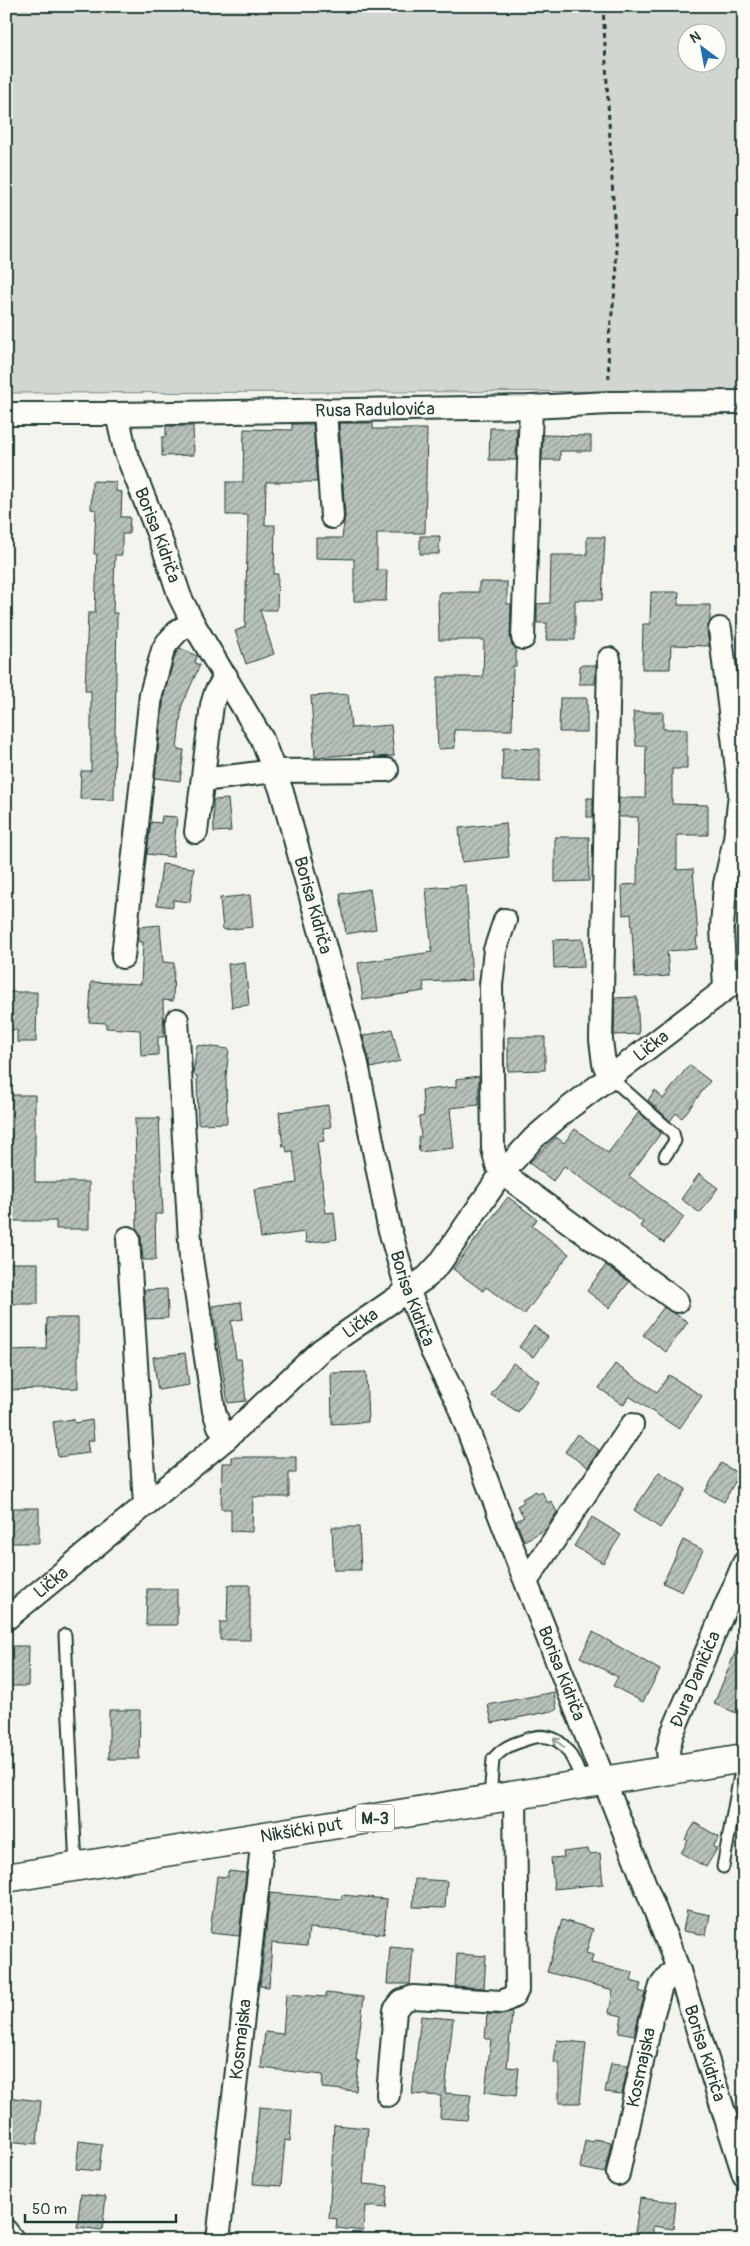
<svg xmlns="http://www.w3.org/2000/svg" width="750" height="2246" viewBox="0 0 750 2246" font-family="Pangolin,sans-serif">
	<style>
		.green { fill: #d1d6d1; stroke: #788a82; fill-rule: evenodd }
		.building { fill: url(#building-hatch); stroke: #1f3d34 }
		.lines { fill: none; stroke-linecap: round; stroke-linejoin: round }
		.service-casing { stroke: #1f3d34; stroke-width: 15 }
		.minor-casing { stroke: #1f3d34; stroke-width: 26 }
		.primary-casing { stroke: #1f3d34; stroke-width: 31 }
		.path { stroke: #1f3d34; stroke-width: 3; stroke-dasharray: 5 4; stroke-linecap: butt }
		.service { stroke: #fdfcf7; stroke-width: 11 }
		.minor { stroke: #fdfcf7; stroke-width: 22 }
		.primary { stroke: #fdfcf7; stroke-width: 28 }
		.oneway { stroke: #8e9c96 }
		.labels { text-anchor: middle; stroke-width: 4; stroke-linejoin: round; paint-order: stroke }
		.shield { fill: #fdfcf7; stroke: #62766e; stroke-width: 1 }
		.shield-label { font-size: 16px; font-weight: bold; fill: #1f3d34 }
		.street-label { font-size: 18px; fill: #1f3d34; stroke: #fdfcf7 }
	</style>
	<defs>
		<pattern id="building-hatch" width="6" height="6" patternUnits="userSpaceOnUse" patternTransform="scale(1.25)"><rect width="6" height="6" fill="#b9c1bb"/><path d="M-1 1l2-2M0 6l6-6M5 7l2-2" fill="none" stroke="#969e99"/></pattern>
	</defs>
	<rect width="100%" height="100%" fill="#f4f4ef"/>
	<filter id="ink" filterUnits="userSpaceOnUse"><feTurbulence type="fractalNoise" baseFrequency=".02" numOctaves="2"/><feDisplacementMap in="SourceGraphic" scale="10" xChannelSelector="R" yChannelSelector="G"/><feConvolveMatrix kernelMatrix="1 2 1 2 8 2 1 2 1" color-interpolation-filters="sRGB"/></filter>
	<g filter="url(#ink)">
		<path class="green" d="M6 6H744V391L6 393ZM688 32H718V62H688Z"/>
		<g class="building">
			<polygon points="339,423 373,423 373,429 427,429 425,533 377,533 377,570 387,570 386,601 354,601 354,559 316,558 316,538 342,538 345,516"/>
			<polygon points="292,424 313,424 317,482 266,482 265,525 275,525 274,574 278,574 277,610 260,610 274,654 246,664 235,631 245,627 248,515 226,515 226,482 243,482 244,429 292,430"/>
			<polygon points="166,426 193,426 194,455 162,456 162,437 166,437"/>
			<polygon points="490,428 517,428 516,460 489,460"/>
			<polygon points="543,435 591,436 591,451 560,451 560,460 542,460"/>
			<polygon points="92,481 116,482 116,491 122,492 121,517 130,517 129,534 122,534 122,555 115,555 113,613 117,613 114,800 80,799 81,771 91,771 91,691 85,691 88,613 95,613 97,554 94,554 96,510 91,509"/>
			<polygon points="420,536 440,536 439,554 420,554"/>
			<polygon points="587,537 605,537 602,600 575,600 575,640 546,640 547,623 537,623 537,604 550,603 551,555 587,555"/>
			<polygon points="479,582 507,582 507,604 511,604 510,638 512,645 516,649 516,666 513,666 512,730 454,730 455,748 438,749 436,699 438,677 483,677 484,640 439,640 438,595 440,592 479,592"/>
			<polygon points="651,592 679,592 678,605 710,605 710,622 707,630 709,646 671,645 670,669 642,669 643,624 650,624"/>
			<polygon points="180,648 197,656 195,663 200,665 182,705 177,749 184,750 180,781 155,778 164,696 175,655"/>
			<polygon points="580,665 596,665 595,684 579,684"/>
			<polygon points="348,694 351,728 391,725 394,756 375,757 374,753 315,757 311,696"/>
			<polygon points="560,698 587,698 587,732 559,732"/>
			<polygon points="633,712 663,712 663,729 687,729 687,769 672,769 672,804 708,805 708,835 677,835 677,870 693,869 698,937 696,937 697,949 667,951 669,976 635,978 631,914 623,915 622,885 637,884 638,817 619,817 619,798 645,798 646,746 636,746"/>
			<polygon points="503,748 540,749 540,782 502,781"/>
			<rect x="587" y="798" width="6" height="19"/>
			<polygon points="228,799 231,831 214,832 213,800"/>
			<polygon points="162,816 177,817 173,857 147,854 151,822 161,823"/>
			<polygon points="506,823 509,857 462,862 459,828"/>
			<polygon points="555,837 589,837 589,881 555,882"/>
			<polygon points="162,864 194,868 190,902 173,900 173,907 157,905"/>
			<polygon points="466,885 472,980 423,982 424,991 363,1000 358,963 432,952 426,888"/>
			<polygon points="370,889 376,929 346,934 340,894"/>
			<polygon points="250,895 253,927 223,930 220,898"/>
			<polygon points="160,925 163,962 174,963 173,1001 163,1000 164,1037 158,1037 158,1055 141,1056 140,1030 106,1028 106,1023 89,1022 91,982 141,984 143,942 139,942 139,927"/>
			<polygon points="583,939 584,967 554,968 553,940"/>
			<polygon points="245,962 249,1005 232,1007 228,964"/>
			<polygon points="6,992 37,992 36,1042 17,1042 17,1030 6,1030"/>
			<polygon points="637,997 639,1034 614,1035 615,998"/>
			<polygon points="392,1029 400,1061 371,1068 363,1036"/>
			<polygon points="508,1037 545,1037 545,1070 508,1071"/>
			<polygon points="197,1045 229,1049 226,1076 227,1123 198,1124 197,1076 193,1074"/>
			<polygon points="689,1065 710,1081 682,1118 676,1113 670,1121 648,1100 655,1090 663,1099"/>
			<polygon points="479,1076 479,1105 450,1108 454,1148 419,1152 418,1137 421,1137 419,1117 424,1116 422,1090 456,1087 456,1079"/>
			<polygon points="6,1095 35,1095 35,1182 89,1182 89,1229 56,1229 56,1221 6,1221"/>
			<polygon points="328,1105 331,1127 323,1128 324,1141 317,1142 326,1213 334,1212 337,1239 306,1243 305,1232 261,1238 254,1189 297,1183 293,1151 287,1152 286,1146 283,1147 279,1112"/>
			<polygon points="639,1112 661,1133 629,1176 684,1217 664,1243 640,1226 643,1222 564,1166 553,1181 529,1163 556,1137 564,1143 575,1129 608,1153"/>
			<polygon points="135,1118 159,1118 163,1214 155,1214 156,1260 143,1260 141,1237 137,1229"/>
			<polygon points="699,1174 718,1188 700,1213 681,1199"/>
			<polygon points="508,1197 537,1219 532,1226 569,1254 524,1315 486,1287 483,1291 453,1269"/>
			<rect x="6" y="1263" width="32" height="41"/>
			<polygon points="606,1265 629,1282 609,1308 587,1291"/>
			<polygon points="167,1289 168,1318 146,1319 144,1290"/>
			<polygon points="241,1302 243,1319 231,1321 236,1359 241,1359 246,1401 228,1403 212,1306"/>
			<polygon points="664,1307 688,1322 666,1352 643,1335"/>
			<polygon points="47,1318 78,1318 78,1388 6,1390 6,1350 46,1349"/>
			<polygon points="534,1326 548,1337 533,1357 519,1347"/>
			<polygon points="185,1353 189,1385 158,1390 153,1357"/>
			<polygon points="513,1363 539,1381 518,1412 491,1395"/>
			<polygon points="615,1364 657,1392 669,1375 702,1396 679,1429 629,1396 623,1405 599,1388"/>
			<polygon points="366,1372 368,1422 332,1424 331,1373"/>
			<polygon points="74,1419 74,1423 92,1420 94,1440 87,1441 89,1453 58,1457 53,1422"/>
			<polygon points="577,1434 599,1450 588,1467 565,1452"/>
			<polygon points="232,1457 296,1457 296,1473 289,1473 289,1497 253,1497 252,1532 231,1531 231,1509 221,1509 222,1463 232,1463"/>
			<polygon points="721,1463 739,1474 724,1502 705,1492"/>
			<polygon points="659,1472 686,1489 660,1528 634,1510"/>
			<polygon points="536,1491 538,1494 542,1492 548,1503 551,1501 557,1512 546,1529 524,1541 516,1521 524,1517 517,1506 524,1502 522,1499"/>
			<rect x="6" y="1508" width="33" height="35"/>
			<polygon points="592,1517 621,1535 603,1563 574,1546"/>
			<polygon points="332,1527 359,1527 361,1570 334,1570"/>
			<polygon points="683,1540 703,1550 682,1592 663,1583"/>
			<polygon points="228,1585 250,1585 250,1640 220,1640 220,1622 227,1622"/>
			<polygon points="147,1589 177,1589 177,1625 146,1625"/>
			<polygon points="593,1632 660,1670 643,1702 613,1686 618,1677 580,1657"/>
			<polygon points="743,1633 744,1633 744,1716 714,1704"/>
			<polygon points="6,1646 29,1646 28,1686 6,1686"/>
			<polygon points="554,1692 557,1710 492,1723 488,1705"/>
			<polygon points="109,1710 140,1710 139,1759 109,1759"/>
			<polygon points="695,1823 719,1837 713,1847 717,1849 706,1867 681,1853 688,1841 685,1839"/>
			<polygon points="588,1849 589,1854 600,1853 603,1884 554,1889 551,1858 564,1857 563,1852"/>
			<polygon points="228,1871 246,1873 239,1936 210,1933 217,1876 228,1877"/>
			<polygon points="415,1879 447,1881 445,1908 413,1907"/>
			<polygon points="270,1893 341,1899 342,1895 387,1899 384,1934 309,1928 307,1946 272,1943 269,1987 260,1986"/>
			<polygon points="687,1910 710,1915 706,1935 683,1931"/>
			<polygon points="562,1920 593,1929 586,1953 593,1955 591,1963 633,1972 631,1981 641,1984 639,1991 645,1993 634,2035 619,2032 622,2016 609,2013 613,1990 547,1972"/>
			<polygon points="390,1947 413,1949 410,1984 387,1984"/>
			<polygon points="457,1954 486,1956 484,1988 455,1986"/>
			<polygon points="326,1993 364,1997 356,2060 359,2061 356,2091 322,2088 323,2075 261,2068 265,2032 283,2034 286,1994 326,1997"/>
			<polygon points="512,2013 507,2067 519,2068 516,2096 485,2092 491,2039 485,2039 487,2014 501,2015"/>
			<polygon points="421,2016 453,2019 445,2093 471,2095 467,2120 440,2118 441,2096 412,2094"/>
			<polygon points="557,2040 586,2043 580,2103 559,2103 559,2063 554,2063"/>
			<polygon points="611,2063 628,2065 622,2094 605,2092"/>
			<polygon points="6,2097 41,2101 37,2144 6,2141"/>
			<polygon points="259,2107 292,2110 290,2141 285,2140 281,2186 253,2184"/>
			<polygon points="334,2125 368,2128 363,2184 388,2186 386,2208 365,2206 363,2231 336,2228 337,2219 329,2218"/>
			<polygon points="594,2139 611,2142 605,2173 580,2168 585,2140 593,2142"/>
			<polygon points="79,2141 102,2144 99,2171 76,2169"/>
			<polygon points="81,2194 106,2197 102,2230 77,2227"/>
			<polygon points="640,2198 676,2202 673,2229 653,2226 653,2240 634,2240"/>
		</g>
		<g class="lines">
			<defs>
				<g id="service">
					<polyline points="610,1077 673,1133 675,1141 665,1156"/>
					<polyline points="65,1635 76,1867"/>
					<path d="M490 1798 493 1759C502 1749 509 1745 522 1741 560 1725 572 1753 583 1784"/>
					<polyline points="723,1867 743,1759"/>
				</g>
				<g id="minor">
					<polyline points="325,410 332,517"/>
					<path id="s1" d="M6 414H117L531 407 610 403 744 402"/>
					<path id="s2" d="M117 414 125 450 163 546 180 597 193 623 262 739 282 792 357 1064 389 1227 404 1279 432 1351 457 1401 500 1516 679 1971 744 2175"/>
					<polyline points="720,629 740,794 735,839 725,884 722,928 725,989"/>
					<polyline points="523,638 531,407"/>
					<polyline points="609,659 601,1040 604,1064 610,1077"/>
					<polyline points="203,780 274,771 387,770"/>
					<polyline points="196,832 212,705 216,692 226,676"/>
					<polyline points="505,920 495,950 491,985 493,1148 497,1165 502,1173 677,1301"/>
					<polyline points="123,957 151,694 163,650 167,643 179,630 193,623"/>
					<polyline points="177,1020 191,1258 214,1411 219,1426 227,1438"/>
					<polyline points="128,1238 145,1505"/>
					<polyline points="527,1580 632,1425"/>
					<path id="s3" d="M6 1619 227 1438 321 1350 427 1277 440 1263 502 1173 534 1138 569 1108 744 975"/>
					<path id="s4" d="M670 1770 668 1750 672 1734 744 1563"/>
					<polyline points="388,2095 395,2010 402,2001 413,1997 502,2002 514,1996 517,1990 515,1795"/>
					<path id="s5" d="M618 2174 651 2020 661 1986 669 1975 679 1971"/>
					<polyline points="6,2231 13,2240"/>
					<path id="s6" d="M218 2240 263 1837"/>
				</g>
				<g id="primary">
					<path id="s7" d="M6 1878 744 1758"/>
				</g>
			</defs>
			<use href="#service" class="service-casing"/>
			<use href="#minor" class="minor-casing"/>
			<use href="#primary" class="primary-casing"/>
			<polyline class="path" points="603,6 617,275 608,344 609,382"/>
			<use href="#service" class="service"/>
			<use href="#minor" class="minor"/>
			<use href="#primary" class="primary"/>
		</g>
		<defs><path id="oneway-shaft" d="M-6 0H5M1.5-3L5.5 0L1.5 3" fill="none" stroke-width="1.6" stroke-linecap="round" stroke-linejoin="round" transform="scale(1.25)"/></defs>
		<use class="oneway" href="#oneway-shaft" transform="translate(559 1743) rotate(-139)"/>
	</g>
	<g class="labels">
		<rect class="shield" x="356" y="1804.5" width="38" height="27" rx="4"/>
		<g class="shield-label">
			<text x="375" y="1824">M-3</text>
		</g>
		<g class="street-label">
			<text dy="6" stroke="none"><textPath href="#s1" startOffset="369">Rusa Radulovića</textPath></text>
			<text dy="6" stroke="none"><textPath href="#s2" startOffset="128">Borisa Kidriča</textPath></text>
			<text dy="6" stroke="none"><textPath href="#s2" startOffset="532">Borisa Kidriča</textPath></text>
			<text dy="6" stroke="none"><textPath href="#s3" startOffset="868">Lička</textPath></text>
			<text dy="6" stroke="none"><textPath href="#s2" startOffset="938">Borisa Kidriča</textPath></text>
			<text dy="6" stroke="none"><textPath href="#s3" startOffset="462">Lička</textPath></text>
			<text dy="6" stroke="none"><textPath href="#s3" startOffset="58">Lička</textPath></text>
			<text dy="6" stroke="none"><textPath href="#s2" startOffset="1342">Borisa Kidriča</textPath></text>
			<text dy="6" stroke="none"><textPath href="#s4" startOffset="96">Đura Daničića</textPath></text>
			<text dy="6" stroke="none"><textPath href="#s7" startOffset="299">Nikšićki put</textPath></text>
			<text dy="6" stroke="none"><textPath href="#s6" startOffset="202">Kosmajska</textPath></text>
			<text dy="6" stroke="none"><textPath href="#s2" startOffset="1748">Borisa Kidriča</textPath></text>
			<text dy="6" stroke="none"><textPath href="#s5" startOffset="109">Kosmajska</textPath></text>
		</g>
	</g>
	<rect width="750" height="2246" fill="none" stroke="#fdfcf7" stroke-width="25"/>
	<rect x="12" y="12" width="725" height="2221" fill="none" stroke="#1f3d34" stroke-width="2" filter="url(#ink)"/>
	<g transform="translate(702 48) rotate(328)"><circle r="24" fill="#fdfcf7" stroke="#a4b0a9"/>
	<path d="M0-4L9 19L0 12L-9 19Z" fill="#1f6fb2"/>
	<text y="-8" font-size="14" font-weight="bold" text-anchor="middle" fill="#1f3d34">N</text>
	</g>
	<path d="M25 2214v8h151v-8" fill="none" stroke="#1f3d34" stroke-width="2.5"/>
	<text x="32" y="2214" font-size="15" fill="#1f3d34" stroke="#fdfcf7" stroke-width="4" paint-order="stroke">50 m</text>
</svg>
